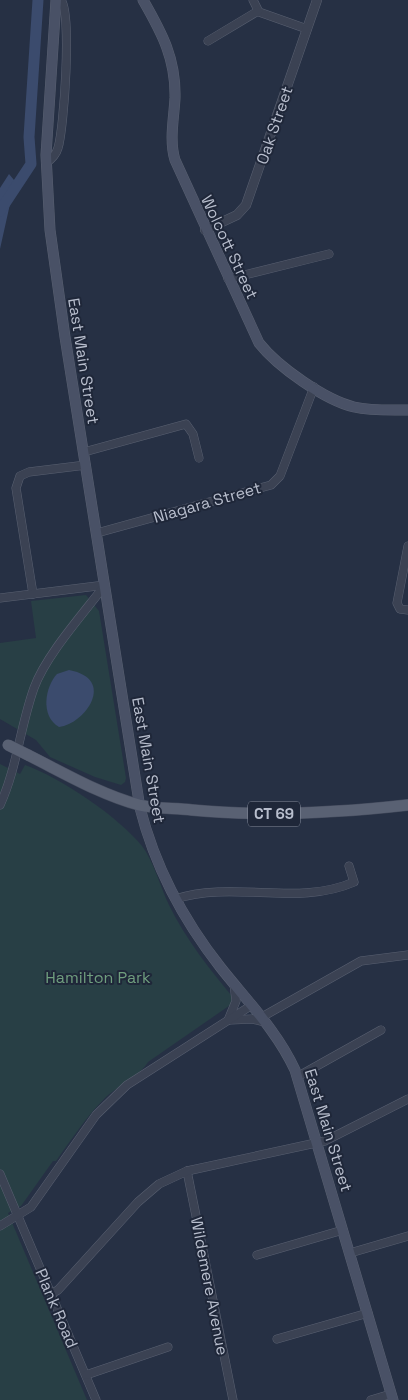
<svg xmlns="http://www.w3.org/2000/svg" width="408" height="1400" viewBox="0 0 408 1400" font-family="'Space Grotesk',sans-serif">
	<style>
		.green { fill: #283f45 }
		.water { fill: #3b4b6d }
		.lines { fill: none; stroke-linecap: round; stroke-linejoin: round }
		.river { stroke: #3b4b6d; stroke-width: 11 }
		.minor-casing { stroke: #596071; stroke-width: 9 }
		.tertiary-casing { stroke: #596071; stroke-width: 10 }
		.secondary-casing { stroke: #596071; stroke-width: 11 }
		.primary-casing { stroke: #444b5d; stroke-width: 12 }
		.minor { stroke: #3b4253; stroke-width: 8 }
		.tertiary { stroke: #3b4253; stroke-width: 9 }
		.secondary { stroke: #495166; stroke-width: 10 }
		.primary { stroke: #596173; stroke-width: 11 }
		.primary-bridge-casing { stroke: #444b5d; stroke-width: 12; stroke-linecap: butt }
		.primary-bridge { stroke: #596173; stroke-width: 11 }
		.labels { text-anchor: middle; stroke-width: 4; stroke-linejoin: round; paint-order: stroke }
		.shield { fill: #1f2739; stroke: #8a91a1; stroke-width: 1 }
		.shield-label { font-size: 15px; font-weight: bold; fill: #b8becd }
		.street-label { font-size: 16px; fill: #b8becd; stroke: #1f2739 }
		.park-label { font-size: 16px; fill: #6f9e7e; stroke: #1f2739 }
	</style>
	<rect width="100%" height="100%" fill="#263044"/>
	<g class="green">
		<polygon points="86,595 99,611 126,778 125,782 121,785 95,777 50,757 36,740 0,719 0,643 36,638 31,601"/>
		<path d="M0 764 20 774 25 765C59 777 118 816 142 846 154 862 160 886 169 905 186 940 211 971 236 1001L148 1062C139 1077 117 1086 104 1099 86 1117 71 1140 56 1161H53L21 1206 8 1213 87 1400H0Z"/>
	</g>
	<g class="water">
		<polygon points="9,174 19,186 12,195 0,249 0,188"/>
		<path d="M69 670C117 679 85 724 59 727 40 716 45 687 57 674Z"/>
	</g>
	<g class="lines">
		<polyline class="river" points="0,211 31,164 29,137 38,0"/>
		<defs>
			<g id="minor">
				<polyline points="253,0 259,12 307,29"/>
				<polyline points="208,41 258,11"/>
				<path d="M46 163C52 159 56 155 58 148 64 129 72 13 61 0"/>
				<polyline points="228,279 329,254"/>
				<polyline points="84,452 186,424 193,434 199,458"/>
				<polyline points="97,533 271,485 280,476 314,387"/>
				<polyline points="408,546 397,603 400,609 408,610"/>
				<polyline points="33,594 16,488 20,476 29,472 86,465"/>
				<polyline points="0,598 105,585"/>
				<path d="M0 805C17 768 20 727 34 688 46 655 83 614 105 585"/>
				<path d="M175 899C235 880 297 907 354 882L349 866"/>
				<polyline points="262,1017 361,961 408,955"/>
				<polyline points="229,1018 236,1001 234,984"/>
				<polyline points="230,1020 252,1019 265,1022"/>
				<polyline points="297,1077 381,1030"/>
				<polyline points="187,1171 233,1400"/>
				<polyline points="0,1174 96,1400"/>
				<polyline points="0,1226 31,1207 96,1115 127,1085 252,1005"/>
				<polyline points="350,1253 408,1236"/>
				<polyline points="257,1255 343,1230"/>
				<polyline points="51,1294 58,1290 138,1202 159,1184 187,1171 325,1141 408,1099"/>
				<polyline points="277,1339 368,1313"/>
				<polyline points="86,1375 168,1347"/>
				<polyline points="371,1400 391,1394"/>
			</g>
			<polyline id="tertiary" points="205,230 237,215 246,205 317,0"/>
			<g id="secondary">
				<path d="M56 0 46 155 50 230 65 337 140 808C155 867 184 921 221 968 248 1002 277 1031 295 1070L393 1400"/>
				<path d="M143 0C162 33 176 59 175 98 174 118 169 140 175 160L259 343C278 367 325 400 354 407 372 411 390 410 408 410"/>
			</g>
			<path id="primary" d="M28 755C64 773 99 794 139 805 156 809 174 808 192 810 264 817 336 813 408 805"/>
		</defs>
		<use href="#minor" class="minor-casing"/>
		<use href="#tertiary" class="tertiary-casing"/>
		<use href="#secondary" class="secondary-casing"/>
		<use href="#primary" class="primary-casing"/>
		<use href="#minor" class="minor"/>
		<use href="#tertiary" class="tertiary"/>
		<use href="#secondary" class="secondary"/>
		<use href="#primary" class="primary"/>
		<defs>
			<polyline id="primary-bridge" points="8,745 28,755"/>
		</defs>
		<use href="#primary-bridge" class="primary-bridge-casing"/>
		<use href="#primary-bridge" class="primary-bridge"/>
	</g>
	<g class="labels">
		<rect class="shield" x="248" y="801.5" width="52" height="25" rx="4"/>
		<g class="shield-label">
			<text x="274" y="819">CT 69</text>
		</g>
		<g class="street-label">
			<text transform="translate(274 125) rotate(-71)" y="6">Oak Street</text>
			<text transform="translate(230 247) rotate(65)" y="6">Wolcott Street</text>
			<text transform="translate(84 361) rotate(81)" y="6">East Main Street</text>
			<text transform="translate(207 502) rotate(-16)" y="6">Niagara Street</text>
			<text transform="translate(149 760) rotate(80)" y="6">East Main Street</text>
			<text transform="translate(329 1130) rotate(73)" y="6">East Main Street</text>
			<text transform="translate(210 1286) rotate(79)" y="6">Wildemere Avenue</text>
			<text transform="translate(57 1308) rotate(67)" y="6">Plank Road</text>
		</g>
		<g class="park-label">
			<text x="98" y="983">Hamilton Park</text>
		</g>
	</g>
</svg>
